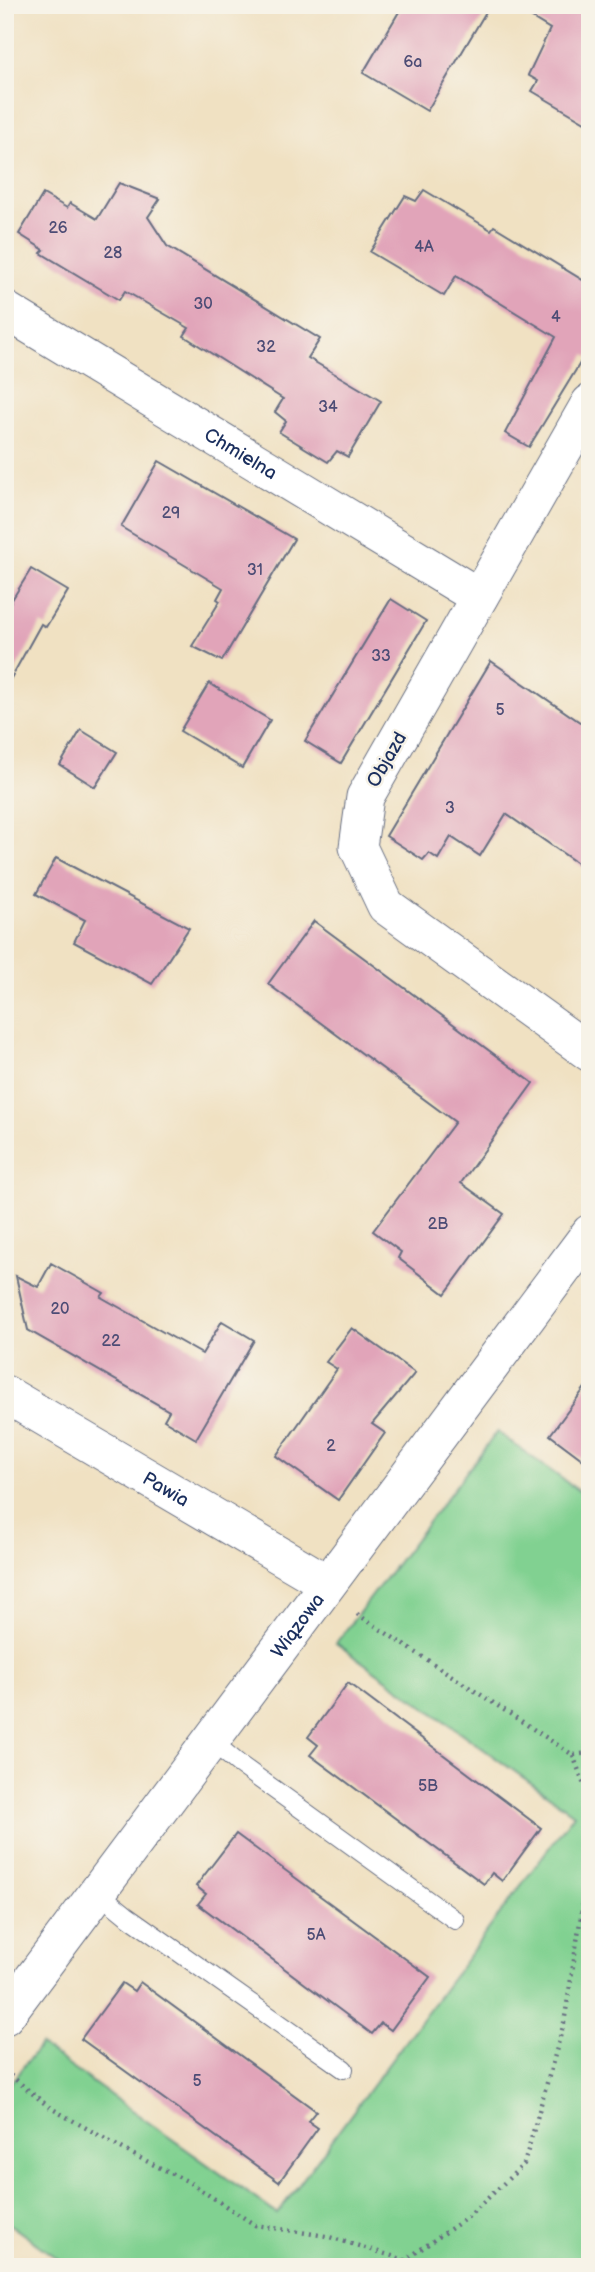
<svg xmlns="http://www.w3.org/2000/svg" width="595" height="2272" viewBox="0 0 595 2272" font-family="'Balsamiq Sans',sans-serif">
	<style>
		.green { fill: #81d191; stroke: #4e8078; stroke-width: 2 }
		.building { fill: #e1a4b9 }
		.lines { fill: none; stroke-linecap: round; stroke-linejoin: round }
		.service-casing { stroke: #666d81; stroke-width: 20 }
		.minor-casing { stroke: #666d81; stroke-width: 39 }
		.path { stroke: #666d81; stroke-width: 4.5; stroke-dasharray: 2 5; stroke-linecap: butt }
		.service { stroke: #fff; stroke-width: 18 }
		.minor { stroke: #fff; stroke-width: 37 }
		.labels { text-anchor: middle; stroke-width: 5; stroke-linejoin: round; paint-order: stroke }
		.number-label { font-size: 16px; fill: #4c4c75 }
		.street-label { font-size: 19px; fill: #1b2f5e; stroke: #f7f3e8 }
	</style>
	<rect width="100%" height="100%" fill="#f7f3e8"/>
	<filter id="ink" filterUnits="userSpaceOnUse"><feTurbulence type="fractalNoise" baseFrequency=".0143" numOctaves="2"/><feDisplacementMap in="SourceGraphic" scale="14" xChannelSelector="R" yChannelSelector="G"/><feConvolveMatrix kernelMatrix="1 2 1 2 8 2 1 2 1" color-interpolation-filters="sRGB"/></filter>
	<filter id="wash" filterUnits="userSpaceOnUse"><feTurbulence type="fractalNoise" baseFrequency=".00686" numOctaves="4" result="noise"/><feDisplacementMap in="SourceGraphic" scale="28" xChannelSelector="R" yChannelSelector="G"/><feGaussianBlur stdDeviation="1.57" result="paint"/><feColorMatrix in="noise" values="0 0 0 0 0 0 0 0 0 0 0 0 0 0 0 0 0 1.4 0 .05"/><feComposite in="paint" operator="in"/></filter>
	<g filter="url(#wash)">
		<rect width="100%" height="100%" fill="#f0e1c2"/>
		<polygon class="green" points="497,1432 590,1499 590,2234 577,2267 69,2267 5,2221 5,2090 40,2045 277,2214 574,1814 336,1643"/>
		<g id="blocks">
			<g class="building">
				<polygon points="403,5 490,5 427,111 363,73"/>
				<polygon points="511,5 590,5 590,125 532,91 538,81 528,75 550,29"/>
				<polygon points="119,183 160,199 148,217 167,246 320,339 308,358 381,401 348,457 337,451 328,462 279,432 286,421 275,412 283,399 184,336 189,328 125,291 119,300 41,253 44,250 19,234 43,194 67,208 70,203 97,219"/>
				<polygon points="424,190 491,230 494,226 586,282 590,275 590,357 585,355 529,447 505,433 556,337 456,276 444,296 370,252 405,196 416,201"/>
				<polygon points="159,461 294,539 222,661 192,646 220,601 217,599 223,588 121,527"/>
				<polygon points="31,569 68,591 46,627 41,624 5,689 5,611"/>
				<polygon points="391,599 426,621 341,763 305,741"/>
				<polygon points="491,661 590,729 590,872 506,814 480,856 451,837 438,859 429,853 423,860 386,836"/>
				<polygon points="209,683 270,720 242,768 180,731"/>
				<polygon points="81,730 117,752 95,787 60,765"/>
				<polygon points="56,858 189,928 152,984 74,942 85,920 36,894"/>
				<polygon points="314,921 533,1083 461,1183 504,1214 445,1294 398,1258 401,1252 373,1231 455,1122 268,984"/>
				<polygon points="51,1263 104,1293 101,1297 202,1354 222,1321 254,1340 196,1439 164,1420 169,1411 28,1330 16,1276 38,1287"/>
				<polygon points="352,1328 415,1373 372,1424 385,1433 338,1500 276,1456 337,1369 326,1362"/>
				<polygon points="590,1381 590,1465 550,1435"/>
				<polygon points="348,1683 541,1828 502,1881 492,1873 484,1884 310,1755 318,1745 308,1737"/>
				<polygon points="236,1834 430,1977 391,2030 381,2023 372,2034 198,1904 206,1894 196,1886"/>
				<polygon points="140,1982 316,2111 308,2121 318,2128 279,2182 81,2039 122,1983 134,1991"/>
			</g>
		</g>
	</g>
	<g filter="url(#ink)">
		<use href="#blocks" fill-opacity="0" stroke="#666d81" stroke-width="2"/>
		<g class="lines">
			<defs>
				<g id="service">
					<polyline points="210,1740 239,1764 455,1920"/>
					<polyline points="99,1893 126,1915 344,2069"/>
				</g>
				<g id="minor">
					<path id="s1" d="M5 310 479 597"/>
					<polyline points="590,403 365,797 358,847 386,906 590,1053"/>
					<path id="s2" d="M5 1394 327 1583"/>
					<path id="s3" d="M5 2016 590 1233"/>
				</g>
			</defs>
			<use href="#service" class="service-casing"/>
			<use href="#minor" class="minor-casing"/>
			<g class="path">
				<polyline points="357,1614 573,1755 590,1753"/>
				<polyline points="573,1755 590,1801"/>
				<polyline points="5,2071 49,2107 130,2153 187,2181 255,2225 326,2236 428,2267"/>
				<polyline points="400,2267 405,2260 468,2217 524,2164 564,2023 590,1859"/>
			</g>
			<use href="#service" class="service"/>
			<use href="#minor" class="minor"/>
		</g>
	</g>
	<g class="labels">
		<g class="number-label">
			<text x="413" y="67">6a</text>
			<text x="58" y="233">26</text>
			<text x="424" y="252">4A</text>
			<text x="113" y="258">28</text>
			<text x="203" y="309">30</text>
			<text x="556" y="322">4</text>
			<text x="266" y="352">32</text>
			<text x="328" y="412">34</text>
			<text x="171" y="518">29</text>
			<text x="255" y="575">31</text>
			<text x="381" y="661">33</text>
			<text x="500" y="715">5</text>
			<text x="450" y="813">3</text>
			<text x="438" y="1229">2B</text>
			<text x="60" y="1314">20</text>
			<text x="111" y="1346">22</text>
			<text x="331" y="1451">2</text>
			<text x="428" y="1791">5B</text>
			<text x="316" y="1940">5A</text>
			<text x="197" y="2086">5</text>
		</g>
		<g class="street-label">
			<text dy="7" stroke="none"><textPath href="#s1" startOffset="276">Chmielna</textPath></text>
			<text transform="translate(386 759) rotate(-60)" y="7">Objazd</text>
			<text dy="7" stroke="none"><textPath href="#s2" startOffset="187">Pawia</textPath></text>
			<text dy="7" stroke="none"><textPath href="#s3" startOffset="488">Wiązowa</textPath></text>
		</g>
	</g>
	<rect width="595" height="2272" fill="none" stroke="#f7f3e8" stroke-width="28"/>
</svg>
